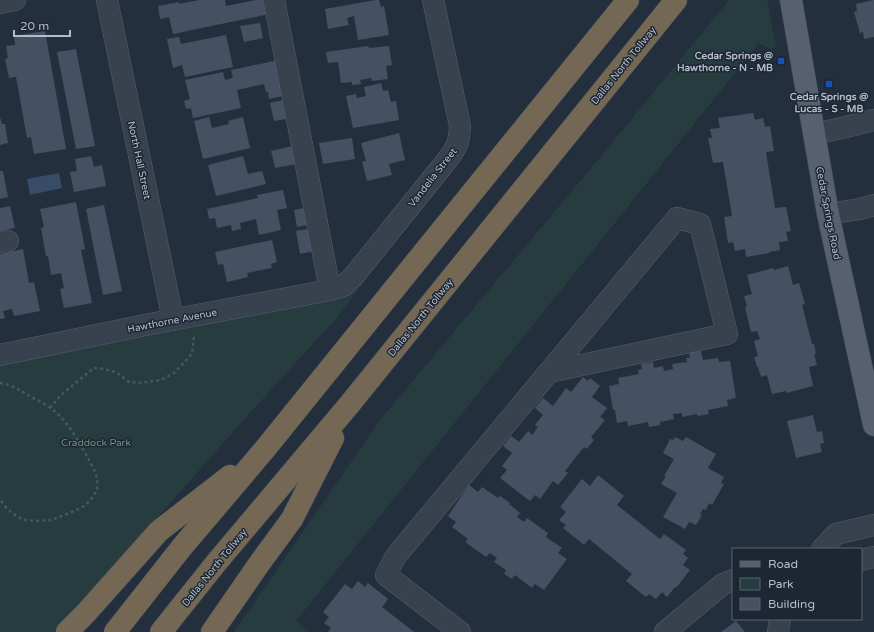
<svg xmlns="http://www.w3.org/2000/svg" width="874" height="632" viewBox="0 0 874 632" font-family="'Varela Round',sans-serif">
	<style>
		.green { fill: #263c3f }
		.water { fill: #394c67 }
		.building { fill: #455162 }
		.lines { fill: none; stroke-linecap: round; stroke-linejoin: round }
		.minor-casing { stroke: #565f6c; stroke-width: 22 }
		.major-casing { stroke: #414a57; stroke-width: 23 }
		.highway-casing { stroke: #434c59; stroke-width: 23 }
		.path { stroke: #44595c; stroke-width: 2.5; stroke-dasharray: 3 3; stroke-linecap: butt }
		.minor { stroke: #38414e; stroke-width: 21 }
		.major { stroke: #56606e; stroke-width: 22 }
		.highway { stroke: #746855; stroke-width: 22 }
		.transit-dot { fill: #1a4fb4; stroke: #1d2633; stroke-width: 1.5 }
		.labels { text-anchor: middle; stroke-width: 3; stroke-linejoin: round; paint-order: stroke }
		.poi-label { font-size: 10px; font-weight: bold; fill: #b4bcc9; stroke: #1d2633; text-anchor: end }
		.street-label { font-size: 10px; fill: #b4bcc9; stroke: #1d2633 }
		.park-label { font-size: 10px; fill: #6b9a76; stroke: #1d2633 }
	</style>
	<rect width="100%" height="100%" fill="#242f3e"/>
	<g class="green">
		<polygon points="729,0 767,0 776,46 771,49 759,43 296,621 309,632 234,632 380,420 602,155"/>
		<polygon points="353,289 359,289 335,320 248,415 82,603 53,632 0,632 0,363"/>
	</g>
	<polygon class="water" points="59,173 62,188 30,195 27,179"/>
	<g class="building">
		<polygon points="199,0 225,0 226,6 256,0 266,0 269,14 173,34 169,17 160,19 158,6 179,2 179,4"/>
		<polygon points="376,0 379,0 381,7 384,6 389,35 358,40 354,16 347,18 349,25 328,29 325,9"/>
		<polygon points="874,0 874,37 864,39 863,32 860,33 854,12 857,11 856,4"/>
		<polygon points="260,23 263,38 244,42 240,26"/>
		<polygon points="45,31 66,149 34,154 31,137 27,138 16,77 9,78 5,59 8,58 6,46 15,45 14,36"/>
		<polygon points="226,35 233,67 185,77 182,65 173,68 167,39 179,37 181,44"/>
		<polygon points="368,46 369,48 389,46 392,65 386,66 388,79 372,81 371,78 360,80 361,84 352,85 352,82 341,83 338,62 328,63 326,52"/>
		<polygon points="76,49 95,146 76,149 57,52"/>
		<polygon points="279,60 287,95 269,99 268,92 266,92 264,84 237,90 241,108 193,118 191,108 186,109 184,101 190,99 185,80 223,72 225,80 233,78 231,70"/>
		<polygon points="381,83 383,91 388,90 391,102 396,101 399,120 353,128 346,96 356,94 357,98 366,96 364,87"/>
		<polygon points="288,99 292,118 274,121 270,103"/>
		<polygon points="753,113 755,120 763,118 765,127 770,126 774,151 766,152 775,208 786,207 791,231 786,232 788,241 779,242 780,250 769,252 769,253 746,257 745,249 735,251 733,242 728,243 724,217 732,216 723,162 713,163 708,138 712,138 710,129 720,128 718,118"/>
		<polygon points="0,117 2,124 5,124 8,143 0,145"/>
		<polygon points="209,117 212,128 229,124 228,121 243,117 250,148 203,159 194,121"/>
		<polygon points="399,133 405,160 389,164 392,175 367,181 362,162 366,161 361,143"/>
		<polygon points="352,138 355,159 323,164 319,143"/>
		<polygon points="293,146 297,164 275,168 271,151"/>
		<polygon points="91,156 94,167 102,165 106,186 74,192 70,172 77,171 75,159"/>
		<polygon points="243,156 248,174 262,171 266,184 216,196 208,165"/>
		<polygon points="0,171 3,171 8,197 0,199"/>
		<polygon points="283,190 287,208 277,210 281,230 259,235 256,219 240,223 241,229 232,231 231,225 217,228 215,218 209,219 207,209 258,198 257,195"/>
		<polygon points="76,202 85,249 81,250 92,303 64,308 60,289 64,288 61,273 51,275 48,256 46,256 41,228 44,227 40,209"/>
		<polygon points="104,205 122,291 103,295 86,209"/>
		<polygon points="10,206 15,228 0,231 0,208"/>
		<polygon points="309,207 312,224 297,227 294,210"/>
		<polygon points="315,228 319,250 300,254 296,231"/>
		<polygon points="272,240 277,262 271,264 272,268 247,273 248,277 227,282 223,264 218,265 215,252"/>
		<polygon points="23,249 29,283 34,282 40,311 14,316 12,309 3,311 5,318 0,319 0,254"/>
		<polygon points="788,266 793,285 799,283 805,304 802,305 812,344 814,344 816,354 814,354 817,365 809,367 813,386 786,393 786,391 772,394 767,375 761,377 758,367 757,367 754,357 758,356 754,341 760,339 757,331 751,332 745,307 747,306 744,296 752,294 747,275 773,268 774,270"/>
		<polygon points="701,351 703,360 718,358 719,362 730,361 736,398 727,400 728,406 708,410 709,414 698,416 697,414 682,417 682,413 673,414 674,419 660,422 660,425 649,427 648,422 628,426 627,421 617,423 615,410 613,410 609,386 619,384 618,378 639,374 638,370 642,369 641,364 653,362 654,368 663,366 664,371 673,369 672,364 687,362 686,358 690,358 689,352"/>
		<polygon points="583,377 588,381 590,378 600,386 592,397 607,408 600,417 605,420 591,437 594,440 587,449 584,447 565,471 568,473 558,485 553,481 540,499 535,495 530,501 500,478 507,470 502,466 512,453 503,446 511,436 519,442 528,431 532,435 538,427 535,425 543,415 535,408 543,398 553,406 566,388 571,392"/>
		<polygon points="813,415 817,432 822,431 824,443 820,444 822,452 796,458 787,421"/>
		<polygon points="675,437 683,441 686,437 716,454 708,468 724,477 721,483 724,484 712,505 709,503 706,510 703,509 700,514 702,515 696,525 689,522 685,529 663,517 677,493 661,484 666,476 664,476 674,459 663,453 670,439 673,440"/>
		<polygon points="598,475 624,496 617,505 660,539 664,534 686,550 683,554 688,558 683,565 690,570 676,588 675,587 667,597 662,592 656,599 649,594 646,597 626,581 632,574 589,539 584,545 563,528 566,525 559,520 566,512 560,507 582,479 590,486"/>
		<polygon points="469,485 478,492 482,487 498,498 500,496 510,503 509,504 520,513 517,517 524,522 527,518 548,533 546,537 562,548 558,553 567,559 544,590 535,584 532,588 515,575 512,579 504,574 506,570 494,562 497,558 490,553 486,557 465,542 468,539 452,527 456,522 448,516"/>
		<polygon points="358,581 365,587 368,583 388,599 382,607 414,632 328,632 331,628 324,623 329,617 323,612 345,584 352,589"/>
		<polygon points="736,621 745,632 721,632"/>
	</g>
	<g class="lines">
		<defs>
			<g id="minor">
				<polyline points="107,0 170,305 172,320"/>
				<polyline points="274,0 330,290"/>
				<polyline points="0,3 15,0"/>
				<polyline points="814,134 842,128 874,120"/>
				<polyline points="828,214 860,209 874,205"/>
				<polyline points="0,242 8,241"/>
				<path d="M0 355 145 325 330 290 343 286 353 277 448 159C458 146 459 142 460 126L433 0"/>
				<polyline points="822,549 836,534 874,525"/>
				<polyline points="861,560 874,557"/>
				<polyline points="460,632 386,575 396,556 677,218 700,224 727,334 549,372"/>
				<polyline points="665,632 723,584 733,580"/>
				<polyline points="778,632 780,619"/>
			</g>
			<polyline id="major" points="791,0 828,214 874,425"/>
			<g id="highway">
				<polyline points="67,632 85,614 159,531 230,476"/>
				<polyline points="115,632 182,547 265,449 416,262 628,0"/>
				<polyline points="161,632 216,563 349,405 676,0"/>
				<polyline points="212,632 259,564 292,519 333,438"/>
			</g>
		</defs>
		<use href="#minor" class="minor-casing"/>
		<use href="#major" class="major-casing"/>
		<use href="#highway" class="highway-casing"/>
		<g class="path">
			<path d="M0 383C11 384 19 390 28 395 34 399 42 402 49 407 67 419 79 442 89 460 94 469 99 478 97 489 95 495 89 502 84 506 77 510 58 518 50 520 43 521 33 521 26 520 15 517 5 508 0 499"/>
			<polyline points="50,408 61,395 94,368 104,369 116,372 129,382 140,383 161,380 174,373 192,354 194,336"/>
		</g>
		<use href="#minor" class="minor"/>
		<use href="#major" class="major"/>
		<use href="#highway" class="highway"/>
	</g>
	<g class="transit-dot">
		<rect x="777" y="57" width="8" height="8" rx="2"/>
		<rect x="825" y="80" width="8" height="8" rx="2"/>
	</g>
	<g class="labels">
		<g class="poi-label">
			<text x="773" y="59">Cedar Springs @<tspan x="773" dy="12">Hawthorne - N - MB</tspan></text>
			<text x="829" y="100" text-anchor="middle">Cedar Springs @<tspan x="829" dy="12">Lucas - S - MB</tspan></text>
		</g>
		<g class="street-label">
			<text transform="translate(623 65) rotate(-51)" y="4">Dallas North Tollway</text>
			<text transform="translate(140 160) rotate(78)" y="4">North Hall Street</text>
			<text transform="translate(432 177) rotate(-52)" y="4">Vandelia Street</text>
			<text transform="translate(829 213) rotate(79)" y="4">Cedar Springs Road</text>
			<text transform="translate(420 317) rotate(-51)" y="4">Dallas North Tollway</text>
			<text transform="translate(172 320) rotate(-11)" y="4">Hawthorne Avenue</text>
			<text transform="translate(214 567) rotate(-51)" y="4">Dallas North Tollway</text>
		</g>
		<g class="park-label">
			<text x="96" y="446">Craddock Park</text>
		</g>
	</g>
	<rect x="732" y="548" width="130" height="72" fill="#1d2633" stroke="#59626f"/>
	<rect x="740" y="561" width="20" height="6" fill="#56606e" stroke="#59626f"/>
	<text x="768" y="568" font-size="12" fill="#b4bcc9">Road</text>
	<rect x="740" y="578" width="20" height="12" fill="#263c3f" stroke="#59626f"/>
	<text x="768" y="588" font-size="12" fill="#b4bcc9">Park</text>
	<rect x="740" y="598" width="20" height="12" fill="#455162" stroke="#59626f"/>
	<text x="768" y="608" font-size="12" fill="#b4bcc9">Building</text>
	<path d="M14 30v6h56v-6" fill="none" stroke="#b4bcc9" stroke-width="2"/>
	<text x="20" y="30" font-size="12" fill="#b4bcc9" stroke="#1d2633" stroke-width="3" paint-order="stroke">20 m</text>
</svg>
